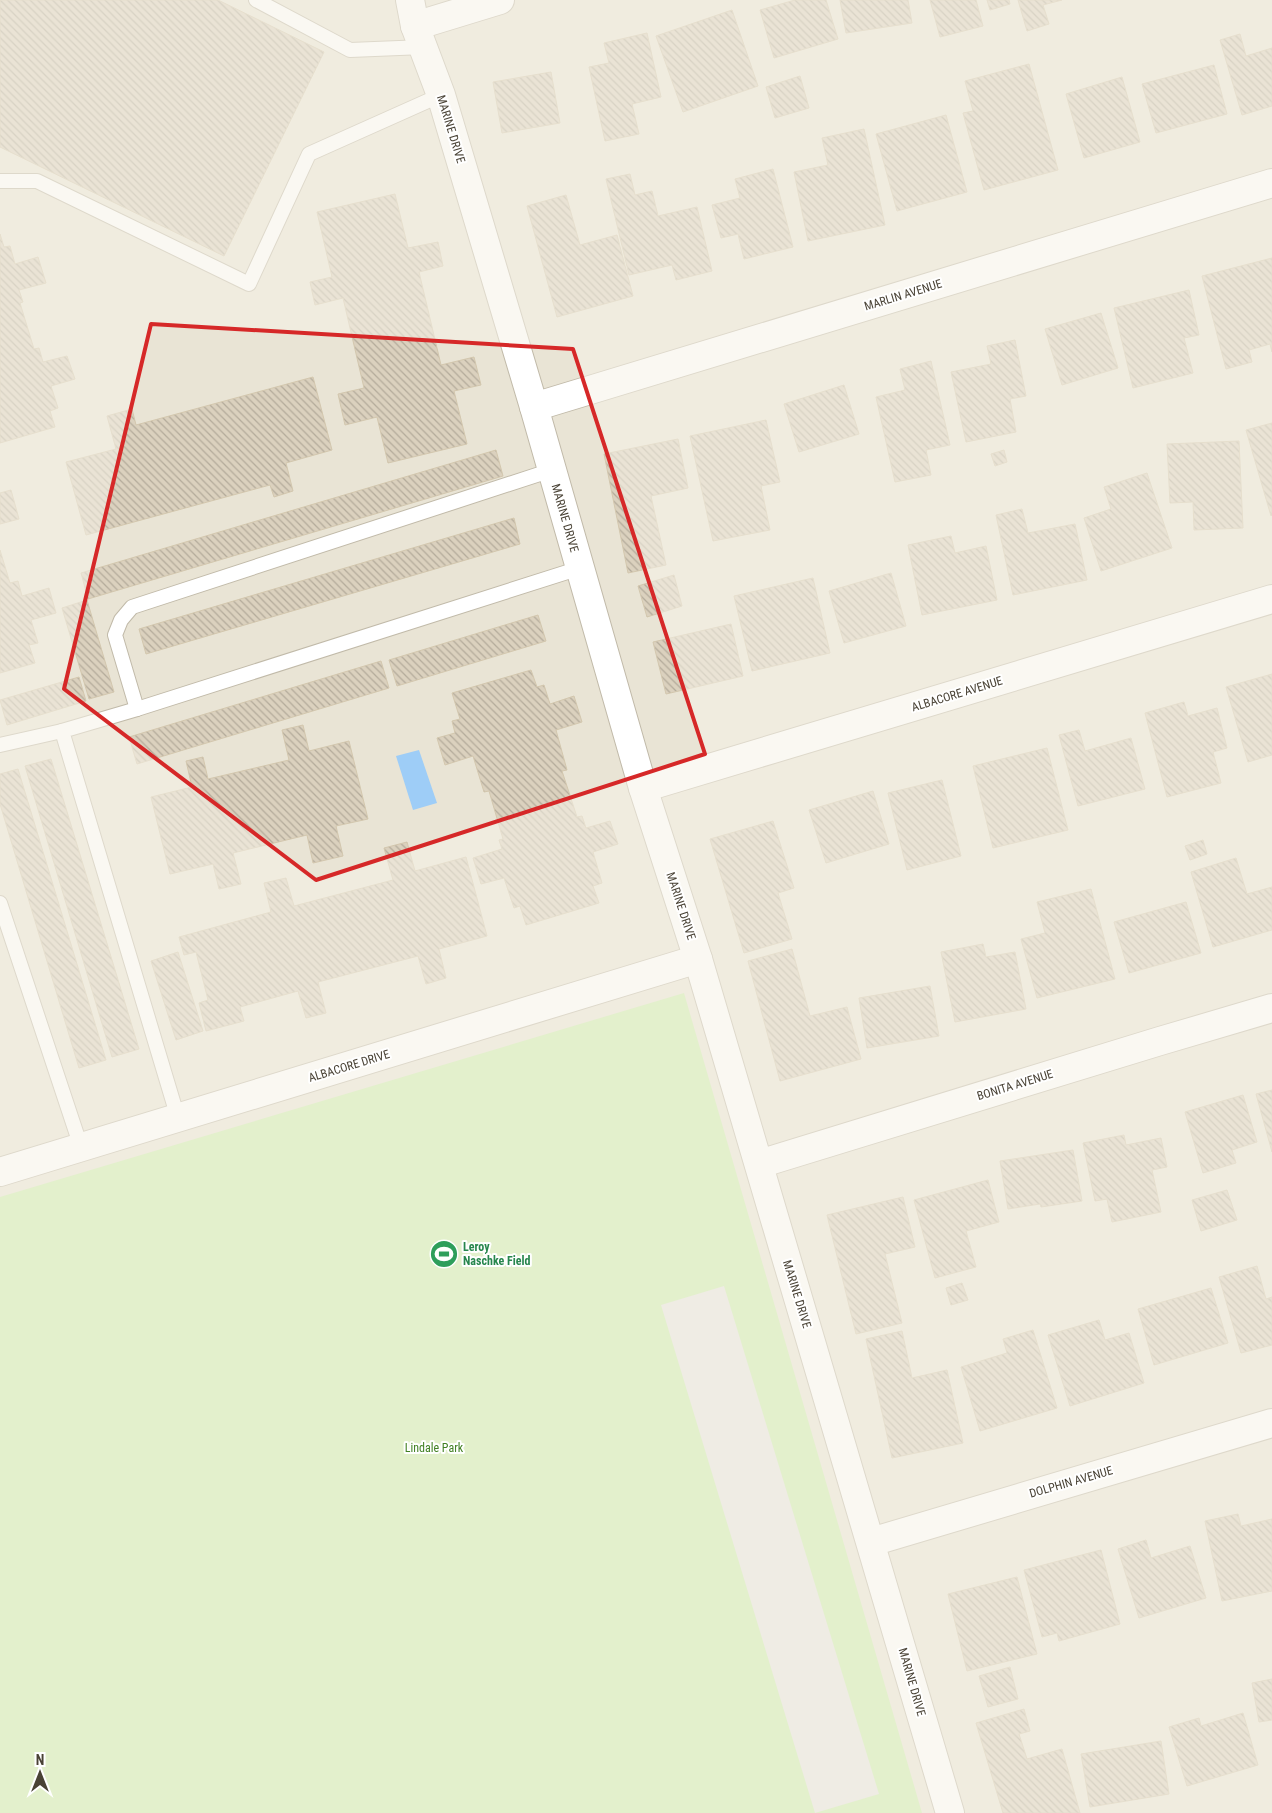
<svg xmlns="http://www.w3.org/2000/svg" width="1272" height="1813" viewBox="0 0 1272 1813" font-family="'Roboto Condensed',sans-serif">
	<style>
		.residential { fill: #e9e4d5 }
		.park { fill: #ccedac }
		.parking { fill: #e6e4df }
		.water { fill: #9ecdf7 }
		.building { fill: url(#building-back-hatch); stroke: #d3c7ae }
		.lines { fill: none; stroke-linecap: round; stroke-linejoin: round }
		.service-casing { stroke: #c1baa9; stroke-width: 16 }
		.minor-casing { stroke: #c1baa9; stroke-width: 30 }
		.service { stroke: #fff; stroke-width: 14 }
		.minor { stroke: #fff; stroke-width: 28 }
		.marked { fill: none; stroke: #d62828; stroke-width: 4; stroke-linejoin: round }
		.labels { text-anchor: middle; stroke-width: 4; stroke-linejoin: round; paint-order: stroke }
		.street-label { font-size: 12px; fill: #494235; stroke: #fff }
		.leisure-label { font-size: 12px; font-weight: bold; fill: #27864d; stroke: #fff; text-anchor: start }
		.park-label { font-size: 12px; fill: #418023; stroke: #fff }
	</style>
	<defs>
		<pattern id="building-back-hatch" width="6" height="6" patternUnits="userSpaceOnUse" patternTransform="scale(1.25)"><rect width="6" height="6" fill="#dbd1be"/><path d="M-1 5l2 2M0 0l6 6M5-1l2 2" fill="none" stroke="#b4ab9b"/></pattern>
	</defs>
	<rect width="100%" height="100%" fill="#f5f2e7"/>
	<rect class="residential" x="0" y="0" width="1272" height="1813"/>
	<polygon class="park" points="684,993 922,1813 0,1813 0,1197"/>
	<polygon class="parking" points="724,1286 879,1794 815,1813 661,1305"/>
	<polygon class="water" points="419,750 437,803 413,810 396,756"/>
	<g class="building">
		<polygon points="0,0 218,0 324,52 224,256 0,147"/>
		<polygon points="795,0 826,0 838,39 774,58 760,10"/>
		<polygon points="840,0 908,0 912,23 846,33"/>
		<polygon points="930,0 976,0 983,26 940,37"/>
		<polygon points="987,0 1009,0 1010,4 990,10"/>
		<polygon points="1018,0 1062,0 1043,5 1049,24 1027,31"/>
		<polygon points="732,10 758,86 683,112 656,36"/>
		<polygon points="647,33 661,97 632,104 639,134 605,141 589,67 609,63 604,43"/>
		<polygon points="1240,34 1246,56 1272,48 1272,106 1242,115 1220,40"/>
		<polygon points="1029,64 1058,170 984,190 963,113 973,111 965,81"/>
		<polygon points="1214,65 1227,114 1156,133 1142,84"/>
		<polygon points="551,72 560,123 502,133 493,82"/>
		<polygon points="800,76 809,108 775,118 766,87"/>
		<polygon points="1122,77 1140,142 1084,158 1066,94"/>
		<polygon points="946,115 967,192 897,211 876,134"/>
		<polygon points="864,129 885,225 808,241 794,172 828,165 822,138"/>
		<polygon points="773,169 793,247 744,259 738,234 721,238 712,205 740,198 735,179"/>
		<polygon points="630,174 635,195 652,191 658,216 697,207 712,271 676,280 672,265 629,275 606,179"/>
		<polygon points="395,194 408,248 438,242 443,266 419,272 441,365 474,357 481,385 454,391 467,444 388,463 377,417 345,425 338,394 364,388 343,298 315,305 310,282 332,277 317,212"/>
		<polygon points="566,195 580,245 617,235 633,296 557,317 527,206"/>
		<polygon points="0,234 4,247 10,246 15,264 38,257 46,283 19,290 23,302 20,303 34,349 39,348 43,362 67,356 75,379 51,386 58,408 50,411 55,427 0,443"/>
		<polygon points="1272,258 1272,352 1270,344 1249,350 1252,362 1226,369 1202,276"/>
		<polygon points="1189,290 1199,335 1184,338 1193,373 1133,388 1114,308"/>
		<polygon points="1101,313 1118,368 1062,385 1045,329"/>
		<polygon points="1015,340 1026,396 1010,399 1016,432 966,442 951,372 991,364 987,346"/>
		<polygon points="931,361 950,445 926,450 931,475 895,482 876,397 905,390 900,369"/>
		<polygon points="313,377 332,450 286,463 293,491 274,497 270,485 86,535 66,462 116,449 107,416 132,409 136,425"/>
		<polygon points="844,385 859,434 799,452 784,404"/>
		<polygon points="766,420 780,482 761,486 770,530 713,541 690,436"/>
		<polygon points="1272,423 1272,515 1271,516 1246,430"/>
		<polygon points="678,439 688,488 651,496 666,565 628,573 604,454"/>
		<polygon points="1239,441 1243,528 1194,530 1193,502 1170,503 1167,444"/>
		<polygon points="496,450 503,476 88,599 81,573"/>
		<polygon points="1004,450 1007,462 995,466 991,454"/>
		<polygon points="1147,473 1172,548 1101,571 1084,518 1111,509 1104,487"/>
		<polygon points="11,490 19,519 0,524 0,493"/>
		<polygon points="1022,509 1028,533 1075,524 1087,580 1013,595 996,515"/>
		<polygon points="514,518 520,544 146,654 139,629"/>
		<polygon points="951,536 955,553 986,546 997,600 922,615 908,545"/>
		<polygon points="0,550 10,583 18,581 22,596 49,588 56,613 31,620 38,643 29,645 35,663 0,673"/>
		<polygon points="891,573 906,626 844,643 829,591"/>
		<polygon points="674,575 682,606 647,617 638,586"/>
		<polygon points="813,578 830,653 752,671 734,596"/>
		<polygon points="87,600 114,692 89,699 62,608"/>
		<polygon points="538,615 546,641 397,686 389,660"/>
		<polygon points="731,624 743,676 666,694 653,642"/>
		<polygon points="381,661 389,688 137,764 129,737"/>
		<polygon points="531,670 537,687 544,685 550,704 574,696 582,722 556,730 567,770 562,771 577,817 582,816 586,828 610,821 618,844 593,852 602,883 593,886 599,903 526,925 520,906 514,908 504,878 481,884 473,858 502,849 499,840 503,839 489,791 484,792 473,756 445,765 437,738 455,733 452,721 460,719 452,693"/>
		<polygon points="1272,674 1272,755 1248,762 1226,687"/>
		<polygon points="79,677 86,701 7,725 0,700"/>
		<polygon points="1184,702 1188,716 1217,708 1227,748 1213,752 1221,783 1167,797 1145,713"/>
		<polygon points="303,725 309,751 349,741 368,819 336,826 343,856 313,863 307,835 233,853 241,884 219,889 213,864 170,874 151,797 192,787 186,761 203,757 208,779 289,760 282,730"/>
		<polygon points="1079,730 1085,751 1131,738 1145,789 1078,806 1059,735"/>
		<polygon points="1047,748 1068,830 993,848 973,766"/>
		<polygon points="51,759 139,1049 112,1057 25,766"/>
		<polygon points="18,769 106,1060 79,1068 0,804 0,774"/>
		<polygon points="942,780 961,856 907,870 888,793"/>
		<polygon points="873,791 889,844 826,863 809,810"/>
		<polygon points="773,821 794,888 778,893 792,939 744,953 710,839"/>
		<polygon points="1203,840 1207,854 1190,860 1185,846"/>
		<polygon points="407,842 415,871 466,857 487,936 439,949 446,978 426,984 418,956 318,982 326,1013 306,1018 298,991 240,1007 244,1021 206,1031 199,1003 208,1000 196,952 184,955 179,937 271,912 264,883 286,878 294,906 393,880 384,848"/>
		<polygon points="1236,858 1247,894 1272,887 1272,930 1213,947 1191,872"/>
		<polygon points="1091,889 1115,979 1037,998 1021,939 1045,933 1037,902"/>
		<polygon points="1186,902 1201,953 1129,973 1114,922"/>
		<polygon points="983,944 986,957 1015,952 1026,1009 955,1022 941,952"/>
		<polygon points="792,949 810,1016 847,1007 861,1059 780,1081 748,961"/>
		<polygon points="178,952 203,1031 176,1040 151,961"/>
		<polygon points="930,986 939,1036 867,1048 859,998"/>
		<polygon points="1272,1090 1272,1152 1256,1094"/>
		<polygon points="1243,1095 1257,1142 1232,1150 1236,1163 1203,1173 1185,1112"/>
		<polygon points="1124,1135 1126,1145 1161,1138 1167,1167 1152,1170 1161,1212 1112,1222 1107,1199 1095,1201 1083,1143"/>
		<polygon points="1073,1150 1082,1201 1041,1207 1040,1204 1008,1209 1000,1161"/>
		<polygon points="988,1180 999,1222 966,1231 976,1267 935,1278 914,1200"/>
		<polygon points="1227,1190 1237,1220 1201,1231 1192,1200"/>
		<polygon points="903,1197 915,1247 885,1254 902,1323 856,1334 827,1215"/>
		<polygon points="1257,1266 1266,1299 1272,1297 1272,1345 1241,1353 1219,1277"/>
		<polygon points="962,1283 968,1300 951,1305 946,1288"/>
		<polygon points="1211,1288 1228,1343 1154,1365 1138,1309"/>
		<polygon points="1099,1320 1105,1340 1129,1333 1144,1383 1070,1406 1048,1335"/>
		<polygon points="1033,1330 1057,1408 980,1431 961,1367 1007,1353 1003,1339"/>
		<polygon points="902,1331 912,1378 947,1370 963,1443 892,1458 866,1339"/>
		<polygon points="1238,1514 1241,1526 1272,1519 1272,1591 1222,1601 1205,1521"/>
		<polygon points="1146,1540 1151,1558 1190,1546 1206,1598 1139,1618 1118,1549"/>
		<polygon points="1101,1550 1120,1624 1059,1641 1057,1633 1042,1637 1024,1570"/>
		<polygon points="1017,1577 1037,1654 967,1671 948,1594"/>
		<polygon points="1010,1667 1018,1699 988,1707 979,1676"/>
		<polygon points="1272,1679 1272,1720 1259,1722 1252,1683"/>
		<polygon points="1024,1709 1030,1731 1019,1734 1027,1759 1062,1749 1080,1813 1003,1813 976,1723"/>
		<polygon points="1243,1713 1258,1765 1187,1786 1169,1727 1199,1718 1201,1726"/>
		<polygon points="1161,1741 1169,1794 1090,1807 1081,1754"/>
	</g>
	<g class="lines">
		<defs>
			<g id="service">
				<polyline points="256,0 350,50 424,47"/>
				<polyline points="0,181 37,181 249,284 309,154 441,95"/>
				<polyline points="137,709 115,635 121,620 132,607 552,470"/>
				<polyline points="0,745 62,731"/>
				<polyline points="0,903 81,1147"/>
				<polyline points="178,1118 62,731 137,709 580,568"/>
			</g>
			<g id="minor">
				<polyline points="410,0 415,26 441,95 534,407 643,788 698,959 950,1813"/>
				<polyline points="415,26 500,0"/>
				<polyline points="534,407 1272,183"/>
				<polyline points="643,788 1272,599"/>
				<polyline points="759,1164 1160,1041 1272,1008"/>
				<polyline points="0,1172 698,959"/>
				<polyline points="871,1542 1272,1423"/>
			</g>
		</defs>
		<use href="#service" class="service-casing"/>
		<use href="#minor" class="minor-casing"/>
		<use href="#service" class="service"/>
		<use href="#minor" class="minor"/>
	</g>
	<path d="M0 0H1272V1813H0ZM151 324 573 349 705 754 316 880 64 689Z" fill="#f5f2e7" fill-opacity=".55" fill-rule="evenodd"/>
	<path class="marked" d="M151 324 573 349 705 754 316 880 64 689Z"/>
	<defs>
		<symbol id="stadium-disc" viewBox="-11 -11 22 22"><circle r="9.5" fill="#2e9e5b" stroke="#fff"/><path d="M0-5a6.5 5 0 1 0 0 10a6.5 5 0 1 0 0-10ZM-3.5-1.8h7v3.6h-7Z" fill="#fff"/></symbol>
	</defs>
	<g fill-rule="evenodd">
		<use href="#stadium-disc" x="428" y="1238" width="32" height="32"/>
	</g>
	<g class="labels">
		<g class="street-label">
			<text transform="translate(451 129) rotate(73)" y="4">MARINE DRIVE</text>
			<text transform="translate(903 295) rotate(-17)" y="4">MARLIN AVENUE</text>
			<text transform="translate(565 518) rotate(74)" y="4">MARINE DRIVE</text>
			<text transform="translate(957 694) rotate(-17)" y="4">ALBACORE AVENUE</text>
			<text transform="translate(681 906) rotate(72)" y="4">MARINE DRIVE</text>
			<text transform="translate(349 1066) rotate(-17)" y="4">ALBACORE DRIVE</text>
			<text transform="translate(1015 1085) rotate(-17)" y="4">BONITA AVENUE</text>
			<text transform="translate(797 1294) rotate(73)" y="4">MARINE DRIVE</text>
			<text transform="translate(1071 1482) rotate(-16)" y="4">DOLPHIN AVENUE</text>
			<text transform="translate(912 1682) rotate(74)" y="4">MARINE DRIVE</text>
		</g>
		<g class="leisure-label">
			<text x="463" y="1251">Leroy<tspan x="463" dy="14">Naschke Field</tspan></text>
		</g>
		<g class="park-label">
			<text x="434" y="1452">Lindale Park</text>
		</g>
	</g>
	<g transform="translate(40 1773)" stroke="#ffffff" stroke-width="4" paint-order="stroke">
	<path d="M0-4L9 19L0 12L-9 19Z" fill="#494235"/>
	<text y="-8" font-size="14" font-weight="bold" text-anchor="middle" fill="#494235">N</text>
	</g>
</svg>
